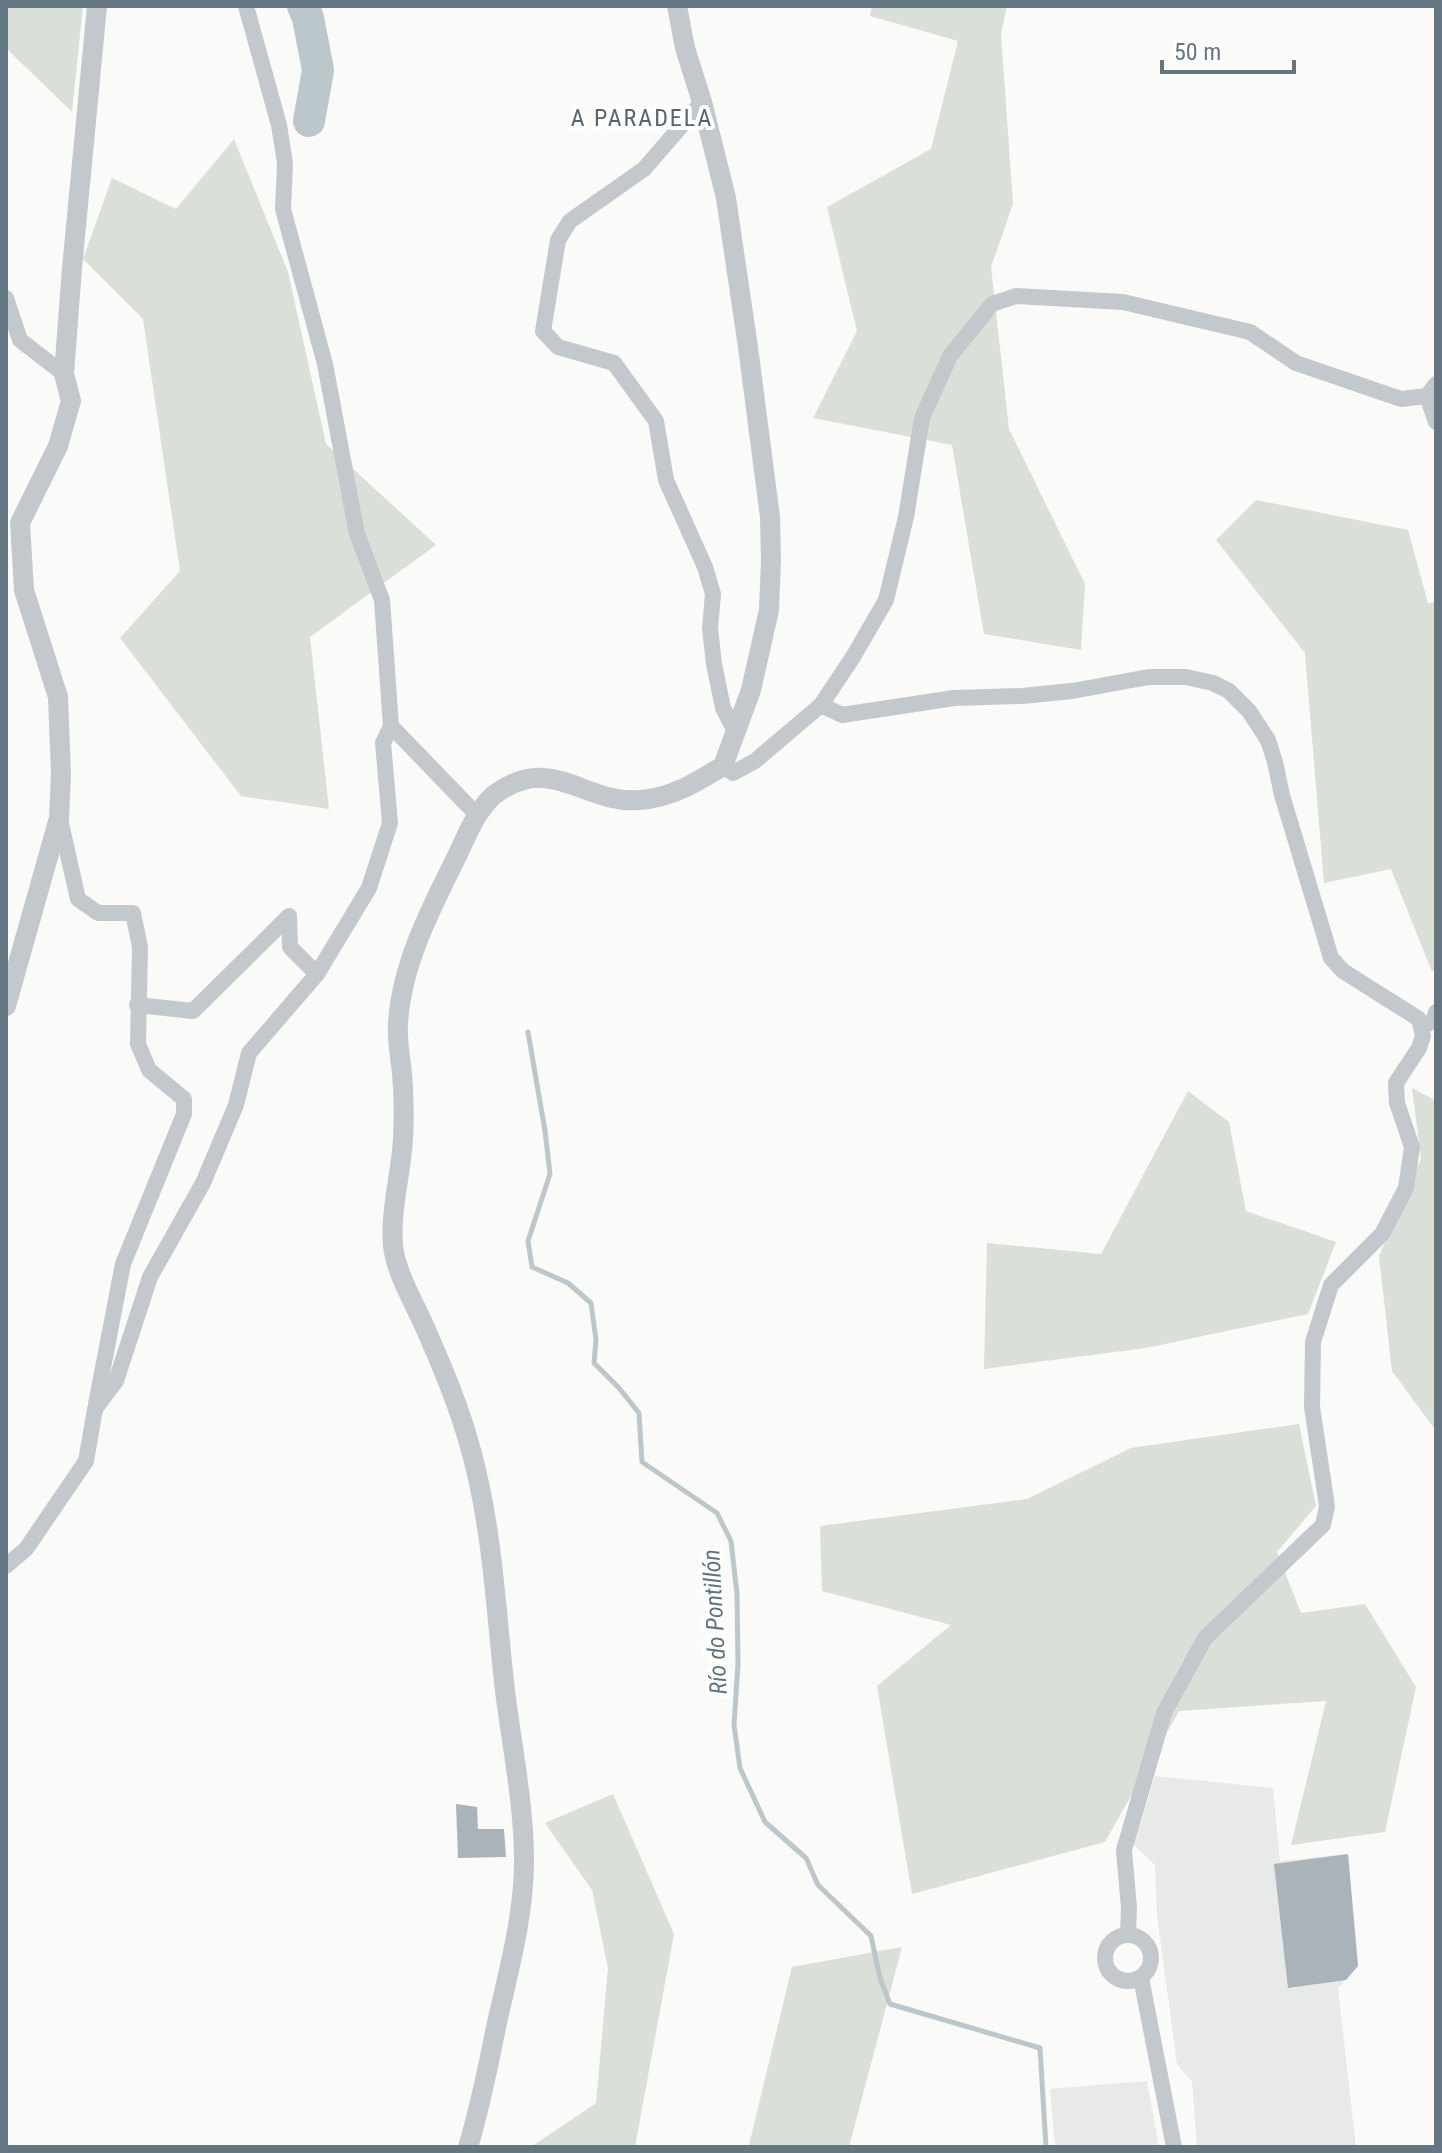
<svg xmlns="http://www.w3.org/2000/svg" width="1442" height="2153" viewBox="0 0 1442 2153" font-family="'Roboto Condensed',sans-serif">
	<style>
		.built { fill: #e8e9e9 }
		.green { fill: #dadfd7 }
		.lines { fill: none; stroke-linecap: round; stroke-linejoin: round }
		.stream { stroke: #bbc7cb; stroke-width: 5 }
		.river { stroke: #bbc7cb; stroke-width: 32 }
		.building { fill: #aab3b9 }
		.minor { stroke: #c3c8cc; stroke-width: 16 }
		.tertiary { stroke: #c3c8cc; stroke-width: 20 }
		.labels { text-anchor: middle; stroke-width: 8; stroke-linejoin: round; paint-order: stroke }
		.neighbourhood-label { font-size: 24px; letter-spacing: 2px; fill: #57646e; stroke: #fff }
		.water-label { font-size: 24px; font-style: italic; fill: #60757c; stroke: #fff }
	</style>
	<rect width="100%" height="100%" fill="#fafaf8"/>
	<g class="built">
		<polygon points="1155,1776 1273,1788 1280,1861 1348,1854 1358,1966 1338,1988 1356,2147 1197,2147 1192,2082 1177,2064 1157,1916 1155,1865 1134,1845"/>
		<polygon points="1147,2081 1159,2147 1055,2147 1050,2089"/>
	</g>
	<g class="green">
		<polygon points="6,6 83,6 72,112 6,48"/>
		<polygon points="872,6 1007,6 1001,34 1013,204 991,267 1009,429 1085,584 1081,650 984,634 952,445 813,418 857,331 827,207 931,149 958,41 870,16"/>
		<polygon points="234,139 288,272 326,444 436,545 310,637 329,809 241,796 120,638 180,571 143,319 83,259 112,178 176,209"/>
		<polygon points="1256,500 1408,530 1428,603 1436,602 1436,969 1432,972 1391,869 1324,883 1305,653 1216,540"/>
		<polygon points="1412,1088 1436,1101 1436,1431 1392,1371 1379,1256 1421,1159"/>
		<polygon points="1188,1091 1229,1122 1246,1211 1336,1242 1308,1314 1146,1348 984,1369 987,1243 1101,1254"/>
		<polygon points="1299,1424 1316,1506 1277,1552 1301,1613 1365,1604 1416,1687 1385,1832 1291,1845 1326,1701 1179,1711 1105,1842 912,1894 877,1686 951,1625 822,1591 820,1526 1027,1499 1131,1448"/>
		<polygon points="613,1794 674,1934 635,2147 531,2147 596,2103 608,1968 592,1890 545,1823"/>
		<polygon points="902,1947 849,2147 757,2147 749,2145 792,1967"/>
	</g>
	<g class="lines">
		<polyline class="stream" points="528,1032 545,1131 550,1174 528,1241 532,1267 568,1283 591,1303 596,1340 594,1363 619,1388 639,1413 642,1462 717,1513 731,1541 737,1594 738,1664 734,1725 740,1768 765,1822 806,1858 818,1885 871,1936 880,1978 890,2004 1040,2048 1046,2147"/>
		<polyline class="river" points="303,6 308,18 318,70 309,121"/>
	</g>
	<g class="building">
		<polygon points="456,1804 477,1807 478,1829 504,1829 506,1857 458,1858"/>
		<polygon points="1348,1854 1358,1966 1346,1980 1288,1988 1274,1864"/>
	</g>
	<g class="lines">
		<g class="minor">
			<polyline points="246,6 279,125 285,163 283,209 325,364 357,534 382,600 391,726 477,815"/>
			<polyline points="702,102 644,169 570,221 558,240 543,331 558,347 614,363 656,421 666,480 705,567 713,594 710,628 714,664 723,708 736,733"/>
			<polyline points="6,298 20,340 64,374"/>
			<polyline points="1427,396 1436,422"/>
			<polyline points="821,705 853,657 886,600 906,517 922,418 950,356 992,304 1016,296 1123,302 1250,332 1296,363 1401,399 1427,396 1436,384"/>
			<polyline points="723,766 733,773 755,761 821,705 842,715 954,698 1022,696 1072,691 1149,677 1186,677 1213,683 1229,691 1249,711 1268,740 1275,762 1282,795 1331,958 1343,971 1419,1019 1423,1036 1419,1048 1396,1083 1397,1103 1412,1147 1406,1188 1382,1234 1331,1285 1313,1342 1312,1407 1327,1506 1323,1525 1205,1638 1164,1713 1124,1850 1129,1908 1128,1935"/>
			<polyline points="60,819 78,899 98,913 133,913 140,947 138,1044 149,1070 184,1099 184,1114 123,1264 96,1404"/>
			<polyline points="137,1005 193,1011 289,916 290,947 317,974"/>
			<path d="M1422 1025C1431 1024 1434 1021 1436 1012"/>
			<polyline points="6,1566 26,1549 86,1461 95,1409 116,1381 150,1277 203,1183 236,1105 249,1053 317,974 369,888 390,823 383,743 391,726"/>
			<circle cx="1128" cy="1958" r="23"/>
			<polyline points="1141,1978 1174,2147"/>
		</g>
		<g class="tertiary">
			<polyline points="6,1006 59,818 61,775 58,697 24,590 20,523 58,446 71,401 64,374 72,268 97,6"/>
			<path d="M468 2147C481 2105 489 2061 498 2018 510 1966 525 1910 524 1855 523 1800 512 1746 505 1691 496 1612 493 1532 472 1454 460 1408 442 1366 423 1323 412 1299 396 1272 393 1246 390 1210 401 1175 403 1139 404 1118 404 1095 402 1073 400 1057 397 1040 398 1024 401 965 432 906 458 854 468 833 478 806 498 792 554 754 585 805 640 800 671 798 697 782 723 766L751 690 769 610 771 560 770 517 748 347 726 198 702 102 685 48 677 6"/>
		</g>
	</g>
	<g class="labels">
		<g class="neighbourhood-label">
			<text x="642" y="126">A PARADELA</text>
		</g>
		<g class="water-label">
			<text transform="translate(715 1622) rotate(-93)" y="8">Río do Pontillón</text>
		</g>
	</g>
	<rect width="1442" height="2153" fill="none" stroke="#657683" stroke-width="16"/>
	<path d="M1162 60v12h132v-12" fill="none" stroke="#657683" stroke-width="4"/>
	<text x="1174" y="60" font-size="24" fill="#657683" stroke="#ffffff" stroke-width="6" paint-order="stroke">50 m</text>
</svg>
